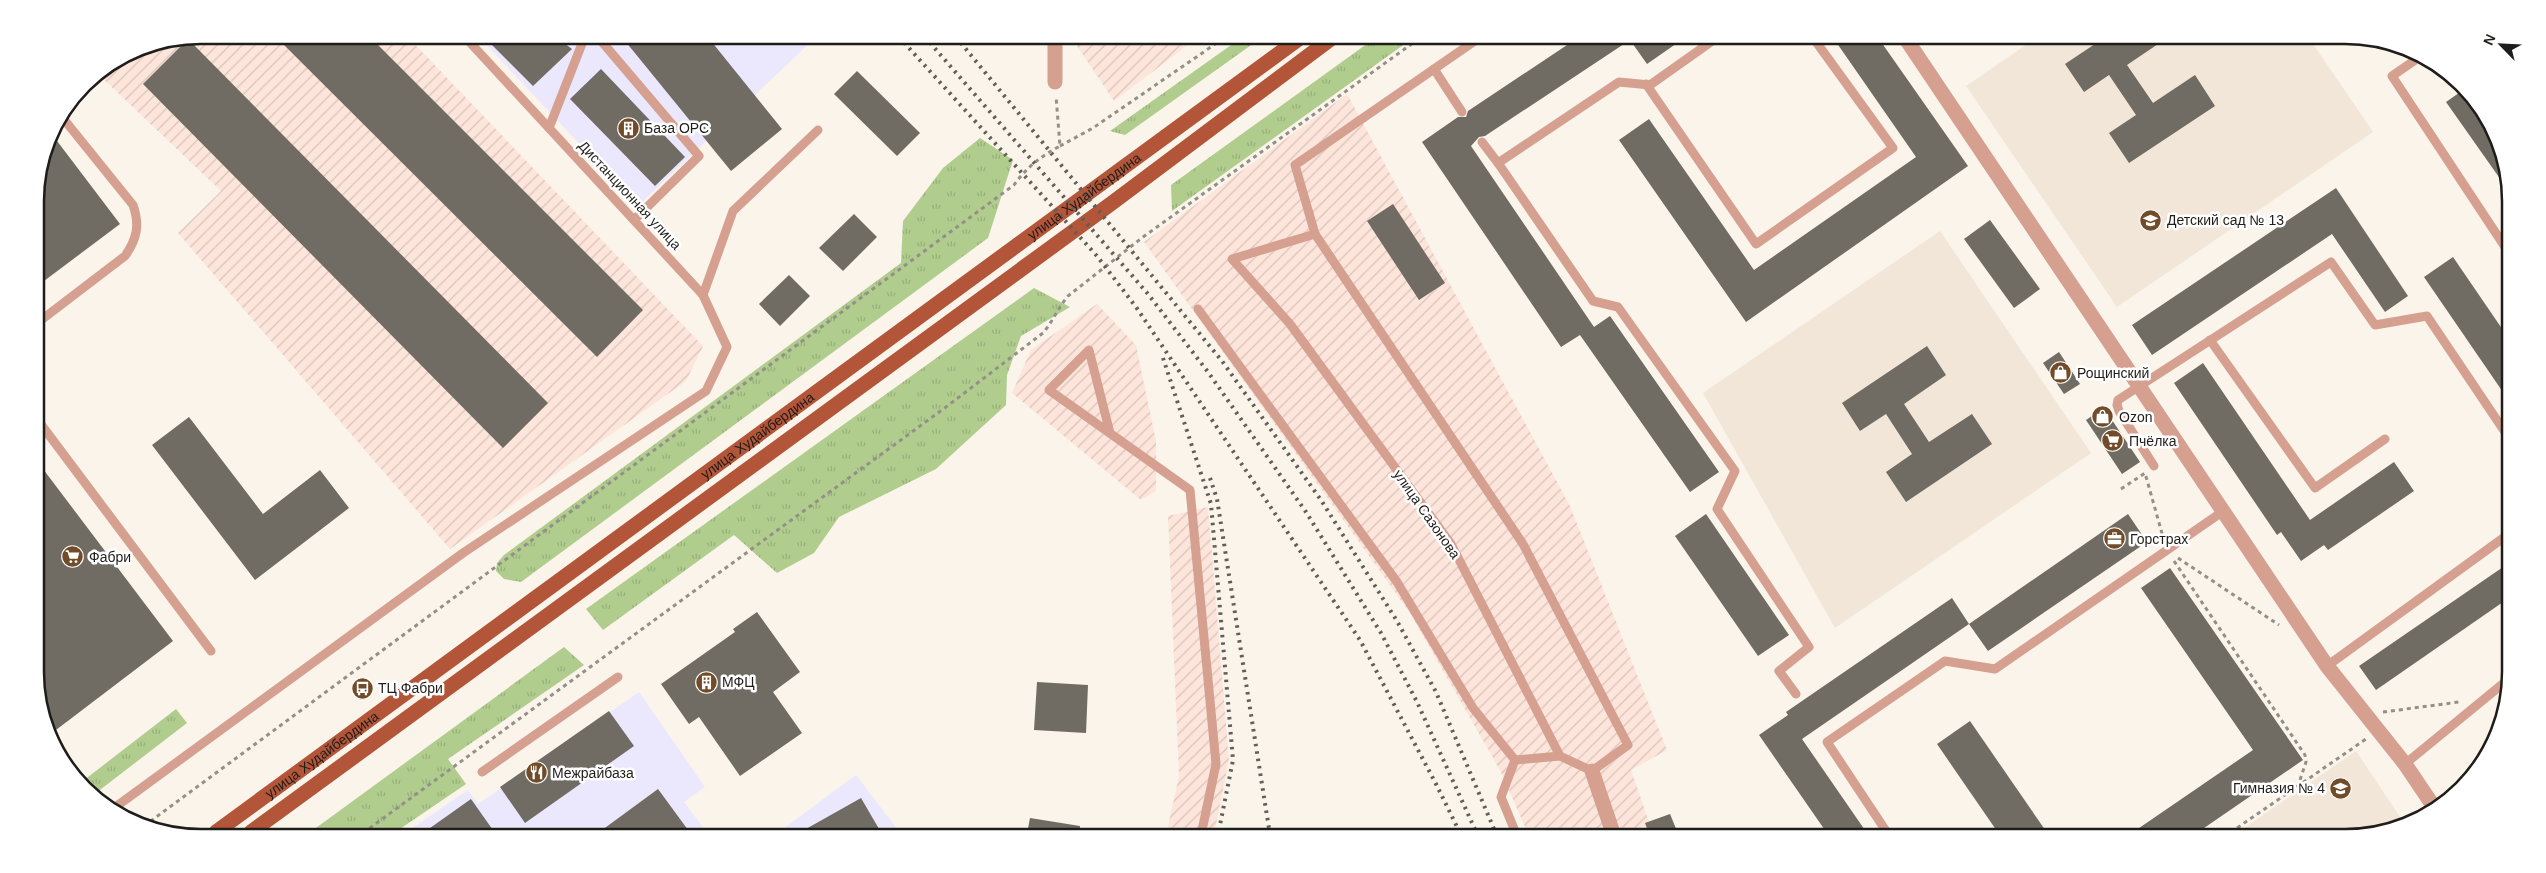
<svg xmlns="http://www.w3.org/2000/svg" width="2546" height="873" viewBox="0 0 2546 873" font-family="Helvetica,sans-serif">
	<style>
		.commercial { fill: #ebe8fe }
		.industrial { fill: url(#industrial-furrows) }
		.built { fill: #f1e6d7 }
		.grass { fill: url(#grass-tufts) }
		.building { fill: #706b63 }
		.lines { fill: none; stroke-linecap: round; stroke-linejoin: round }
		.path { stroke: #938f89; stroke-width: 3; stroke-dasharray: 4 4; stroke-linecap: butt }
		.lane { stroke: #d6a090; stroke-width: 9 }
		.street { stroke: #d6a090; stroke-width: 15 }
		.primary { stroke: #b35539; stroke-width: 15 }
		.rail { stroke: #615e59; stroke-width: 4; stroke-dasharray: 2.5 5; stroke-linecap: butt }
		.labels { text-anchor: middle; stroke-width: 5; stroke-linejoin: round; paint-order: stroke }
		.poi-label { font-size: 14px; fill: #1f1d1a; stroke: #fff; text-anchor: start }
		.street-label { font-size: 14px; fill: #1f1d1a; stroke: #fff }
		.rim { fill: none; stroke: #1f1d1a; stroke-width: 2.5 }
	</style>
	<defs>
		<pattern id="industrial-furrows" width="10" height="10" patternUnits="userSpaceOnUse" patternTransform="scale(1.25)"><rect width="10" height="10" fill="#fde5db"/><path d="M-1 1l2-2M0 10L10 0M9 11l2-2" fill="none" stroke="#d8c4bb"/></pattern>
		<pattern id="grass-tufts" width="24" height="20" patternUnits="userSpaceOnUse" patternTransform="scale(1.25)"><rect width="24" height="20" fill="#b0cd8e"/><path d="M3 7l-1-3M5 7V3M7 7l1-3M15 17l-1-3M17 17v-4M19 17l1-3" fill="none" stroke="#97b07a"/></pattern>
	</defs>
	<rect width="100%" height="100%" fill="#faf4eb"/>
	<g class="commercial">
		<polygon points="478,36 816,37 638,206"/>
		<polygon points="639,692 705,787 684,802 708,834 405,833 468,790 478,804"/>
		<polygon points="856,775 901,834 776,834"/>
	</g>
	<g class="industrial">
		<polygon points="201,35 407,36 703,346 686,381 450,549 178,233 221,191 98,74 138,48"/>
		<polygon points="1071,37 1197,38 1114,101"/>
		<polygon points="1347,94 1570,506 1667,750 1631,770 1654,836 1529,836 1501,772 1410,613 1144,242"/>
		<polygon points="1097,304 1136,345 1156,441 1156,491 1141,500 1012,393 1031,350"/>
		<polygon points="1208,507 1229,760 1214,835 1166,835 1179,776 1168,516"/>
	</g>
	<g class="built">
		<polygon points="2033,40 2311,41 2373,132 2117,307 1966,86"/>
		<polygon points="1940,231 2091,453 1835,628 1703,393"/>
		<polygon points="2356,751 2406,826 2356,838 2231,837"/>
	</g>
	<g class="grass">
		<polygon points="1241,38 1261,38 1125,135 1110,131"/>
		<polygon points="1375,38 1413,38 1172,211 1171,185"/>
		<polygon points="980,138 1013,160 988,238 521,582 504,579 496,571 497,563 504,555 901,263 903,221 943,168"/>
		<polygon points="1034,288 1070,307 1021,336 1007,375 1006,405 936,469 839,517 814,553 777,573 734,535 603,630 586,609"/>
		<polygon points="564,647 584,665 448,759 466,784 394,833 309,833"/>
		<polygon points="176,709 187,723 92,796 79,784"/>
	</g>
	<g class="building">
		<polygon points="274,35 368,35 643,310 597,357"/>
		<polygon points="483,36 555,36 572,49 533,86"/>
		<polygon points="621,36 707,36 782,129 731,171"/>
		<polygon points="188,39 548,403 503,448 143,84"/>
		<polygon points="1576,39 1683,39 1647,64 1630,40 1485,136 1479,137 1471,146 1594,327 1610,316 1719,472 1690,492 1580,335 1561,347 1422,142 1458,117 1466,117 1468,111"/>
		<polygon points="1834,39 1879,39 1968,166 1746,322 1619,140 1649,119 1754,270 1916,157"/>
		<polygon points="2101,40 2164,40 2127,65 2153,103 2195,75 2215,106 2129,163 2109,133 2136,115 2109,75 2084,92 2065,64"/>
		<polygon points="601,69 685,157 655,186 570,99"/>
		<polygon points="857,71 920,133 897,156 834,94"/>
		<polygon points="2466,88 2470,91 2508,169 2508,190 2446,102"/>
		<polygon points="51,133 120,224 36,287 35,190"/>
		<polygon points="2336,188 2408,296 2385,312 2332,234 2152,355 2132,325"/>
		<polygon points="1393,204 1445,283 1419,300 1367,221"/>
		<polygon points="854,214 877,237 843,271 819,248"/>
		<polygon points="1990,220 2040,289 2014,308 1964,239"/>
		<polygon points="2453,257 2507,336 2507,398 2424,277"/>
		<polygon points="789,275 810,296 780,326 759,304"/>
		<polygon points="1927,346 1946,375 1904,404 1929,442 1972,414 1992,444 1906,502 1886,472 1912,454 1886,414 1860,431 1842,403"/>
		<polygon points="2059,352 2080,384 2064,394 2043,363"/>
		<polygon points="2203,363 2310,520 2394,462 2414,491 2328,550 2324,545 2301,561 2281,532 2277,535 2174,383"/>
		<polygon points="2104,408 2140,462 2122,474 2086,420"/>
		<polygon points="189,417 263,514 320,470 349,508 255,580 152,445"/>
		<polygon points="37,461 173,641 52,733 38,704"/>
		<polygon points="1706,514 1789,635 1758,656 1675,536"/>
		<polygon points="2128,514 2147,542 1988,651 1969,624"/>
		<polygon points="2506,565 2506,600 2376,690 2359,666"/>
		<polygon points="2170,568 2303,760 2191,837 2126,837 2253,750 2141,588"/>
		<polygon points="1952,598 1969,624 1802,739 1869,836 1829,836 1759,735 1788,715 1786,712"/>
		<polygon points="757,612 800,672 773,692 802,733 740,776 699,717 689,724 661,684 735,632 733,629"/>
		<polygon points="1037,682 1088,685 1086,733 1034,730"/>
		<polygon points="609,711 634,746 525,823 500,787"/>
		<polygon points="1970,721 2050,837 2001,837 1937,744"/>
		<polygon points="658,789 691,834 598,833"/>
		<polygon points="861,798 882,834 797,834"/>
		<polygon points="471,799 495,833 423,833"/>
		<polygon points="1670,814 1679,836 1650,836 1645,823"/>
		<polygon points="1030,818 1080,826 1079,835 1027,834"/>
	</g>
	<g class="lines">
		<g class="path">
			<polyline points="1060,146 1093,128 1224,38"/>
			<polyline points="2121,489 2145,473 2163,537"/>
			<polyline points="2178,558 2279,625"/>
			<polyline points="2174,561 2305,755 2306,762 2298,786"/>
			<polyline points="2383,712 2459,702"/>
			<path d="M144 826 1014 185C1026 168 1041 156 1060 146L1056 96"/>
			<path d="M363 833 946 407 1043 333C1053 321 1058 308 1068 296L1143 237 1420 38"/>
			<polyline points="2224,837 2366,739"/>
		</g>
		<g class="lane">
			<polyline points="597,36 699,156 634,220"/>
			<polyline points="2421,56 2392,76 2507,250"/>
			<polyline points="1434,69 1462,112"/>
			<polyline points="1646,84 1756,244 1893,148 1814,39"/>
			<polyline points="549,128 585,36"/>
			<polyline points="1482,142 1498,163 1619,82 1650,85 1715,39"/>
			<polyline points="1498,163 1593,301 1618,307 1735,471 1717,509 1809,647 1779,671 1796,694"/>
			<polygon points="1315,234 1523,544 1628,745 1592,771 1560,756 1451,544 1290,324 1232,259"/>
			<polyline points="1315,234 1295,165 1479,38"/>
			<polyline points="703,295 733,211 818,130"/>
			<polyline points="1198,309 1397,582 1473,708 1515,760 1560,756"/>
			<path d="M36 324 125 256C137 239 140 225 133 205L62 117"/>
			<polyline points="2210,340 2315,488 2385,439"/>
			<polyline points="37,419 211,651"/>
			<polyline points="1110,433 1089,350 1049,390 1190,490 1216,764 1201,835"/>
			<polyline points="2154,466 2119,411 2117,405 2118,400 2331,262 2375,325 2427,316 2507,435"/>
			<polyline points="2327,666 2506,536"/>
			<polyline points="1515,760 1501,797 1517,836"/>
			<polyline points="2405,764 2505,682"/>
			<polyline points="482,772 618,677"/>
			<polyline points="110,811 463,553 706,391 727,347 703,295 464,36"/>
			<polyline points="1890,837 1827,742 1945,661 1995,669 2222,512"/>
		</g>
		<g class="street">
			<polyline points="1055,37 1055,82"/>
			<polyline points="1906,39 2327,666 2405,764 2436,810"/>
			<polyline points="1592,771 1614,836"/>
		</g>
		<g class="primary">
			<path id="s1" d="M216 832 1300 38"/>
			<polyline points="251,832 1112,203 1332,38"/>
		</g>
		<g class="rail">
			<polyline points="899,37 1097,256 1136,307 1360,640 1436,784 1461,835"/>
			<polyline points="925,37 1148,294 1208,372 1306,512 1381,633 1417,702 1478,836"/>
			<polyline points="956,37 1222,361 1321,500 1397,621 1436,692 1497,836"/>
			<polyline points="1163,358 1211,504 1233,760 1218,835"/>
			<polyline points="1210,478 1217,499 1270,835"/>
		</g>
	</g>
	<defs>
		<symbol id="building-disc" viewBox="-11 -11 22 22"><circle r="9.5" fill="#724c29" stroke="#fff"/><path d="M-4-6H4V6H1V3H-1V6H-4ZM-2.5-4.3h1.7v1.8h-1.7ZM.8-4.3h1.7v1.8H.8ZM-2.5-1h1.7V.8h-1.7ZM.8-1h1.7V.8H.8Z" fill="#fff"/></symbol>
		<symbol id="school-disc" viewBox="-11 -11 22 22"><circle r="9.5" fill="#724c29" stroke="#fff"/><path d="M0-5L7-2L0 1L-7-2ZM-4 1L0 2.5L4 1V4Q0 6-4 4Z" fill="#fff"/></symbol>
		<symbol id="shop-disc" viewBox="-11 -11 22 22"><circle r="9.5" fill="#724c29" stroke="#fff"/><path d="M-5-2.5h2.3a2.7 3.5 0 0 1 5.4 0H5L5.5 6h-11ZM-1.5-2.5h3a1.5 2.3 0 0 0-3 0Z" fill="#fff"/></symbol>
		<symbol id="supermarket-disc" viewBox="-11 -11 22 22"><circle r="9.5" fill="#724c29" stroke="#fff"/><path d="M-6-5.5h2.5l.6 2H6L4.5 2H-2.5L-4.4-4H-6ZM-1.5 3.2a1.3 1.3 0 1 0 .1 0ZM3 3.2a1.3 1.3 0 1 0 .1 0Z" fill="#fff"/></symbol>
		<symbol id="office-disc" viewBox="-11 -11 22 22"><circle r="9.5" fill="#724c29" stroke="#fff"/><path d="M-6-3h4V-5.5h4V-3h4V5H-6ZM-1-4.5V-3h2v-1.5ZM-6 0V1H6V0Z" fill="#fff"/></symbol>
		<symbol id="bus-disc" viewBox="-11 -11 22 22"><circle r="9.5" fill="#724c29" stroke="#fff"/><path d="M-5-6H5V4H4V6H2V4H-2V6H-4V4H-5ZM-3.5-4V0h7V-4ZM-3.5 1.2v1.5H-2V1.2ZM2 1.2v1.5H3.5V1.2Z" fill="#fff"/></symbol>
		<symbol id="restaurant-disc" viewBox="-11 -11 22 22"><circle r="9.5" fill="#724c29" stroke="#fff"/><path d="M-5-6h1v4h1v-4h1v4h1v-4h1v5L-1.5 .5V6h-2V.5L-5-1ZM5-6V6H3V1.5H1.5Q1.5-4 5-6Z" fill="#fff"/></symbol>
	</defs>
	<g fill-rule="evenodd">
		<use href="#building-disc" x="616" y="116" width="25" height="25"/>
		<use href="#school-disc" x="2138" y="208" width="25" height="25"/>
		<use href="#shop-disc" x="2048" y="360" width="25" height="25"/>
		<use href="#shop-disc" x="2090" y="404" width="25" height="25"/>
		<use href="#supermarket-disc" x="2100" y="428" width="25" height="25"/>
		<use href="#office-disc" x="2102" y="526" width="25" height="25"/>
		<use href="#supermarket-disc" x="60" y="544" width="25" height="25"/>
		<use href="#building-disc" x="694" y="670" width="25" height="25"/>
		<use href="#bus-disc" x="350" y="676" width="25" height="25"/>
		<use href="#restaurant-disc" x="524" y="760" width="25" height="25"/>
		<use href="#school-disc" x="2328" y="776" width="25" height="25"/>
	</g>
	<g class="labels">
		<g class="poi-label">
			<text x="644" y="133">База ОРС</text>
			<text x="2167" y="225">Детский сад № 13</text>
			<text x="2077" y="378">Рощинский</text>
			<text x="2119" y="422">Ozon</text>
			<text x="2129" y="446">Пчёлка</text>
			<text x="2130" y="544">Горстрах</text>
			<text x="89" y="562">Фабри</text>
			<text x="722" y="687">МФЦ</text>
			<text x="378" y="693">ТЦ Фабри</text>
			<text x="552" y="778">Межрайбаза</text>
			<text x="2325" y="793" text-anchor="end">Гимназия № 4</text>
		</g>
		<g class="street-label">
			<text transform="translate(630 195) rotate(47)" y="5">Дистанционная улица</text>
			<text dy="5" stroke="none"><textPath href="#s1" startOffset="1076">улица Худайбердина</textPath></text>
			<text dy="5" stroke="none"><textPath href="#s1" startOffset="671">улица Худайбердина</textPath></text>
			<text transform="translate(1427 514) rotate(55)" y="5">улица Сазонова</text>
			<text dy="5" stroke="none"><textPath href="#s1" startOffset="131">улица Худайбердина</textPath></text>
		</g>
	</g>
	<path d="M0 0H2546V873H0ZM201 44H2345A157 157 0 0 1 2502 201V672A157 157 0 0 1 2345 829H201A157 157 0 0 1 44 672V201A157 157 0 0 1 201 44Z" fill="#fff" fill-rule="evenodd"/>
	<path class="rim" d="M201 44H2345A157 157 0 0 1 2502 201V672A157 157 0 0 1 2345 829H201A157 157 0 0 1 44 672V201A157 157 0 0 1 201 44Z"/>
	<g transform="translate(2501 45) rotate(294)" stroke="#ffffff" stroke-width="4" paint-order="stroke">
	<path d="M0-4L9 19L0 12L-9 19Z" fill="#1f1d1a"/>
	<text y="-8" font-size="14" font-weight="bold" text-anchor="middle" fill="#1f1d1a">N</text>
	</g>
</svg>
